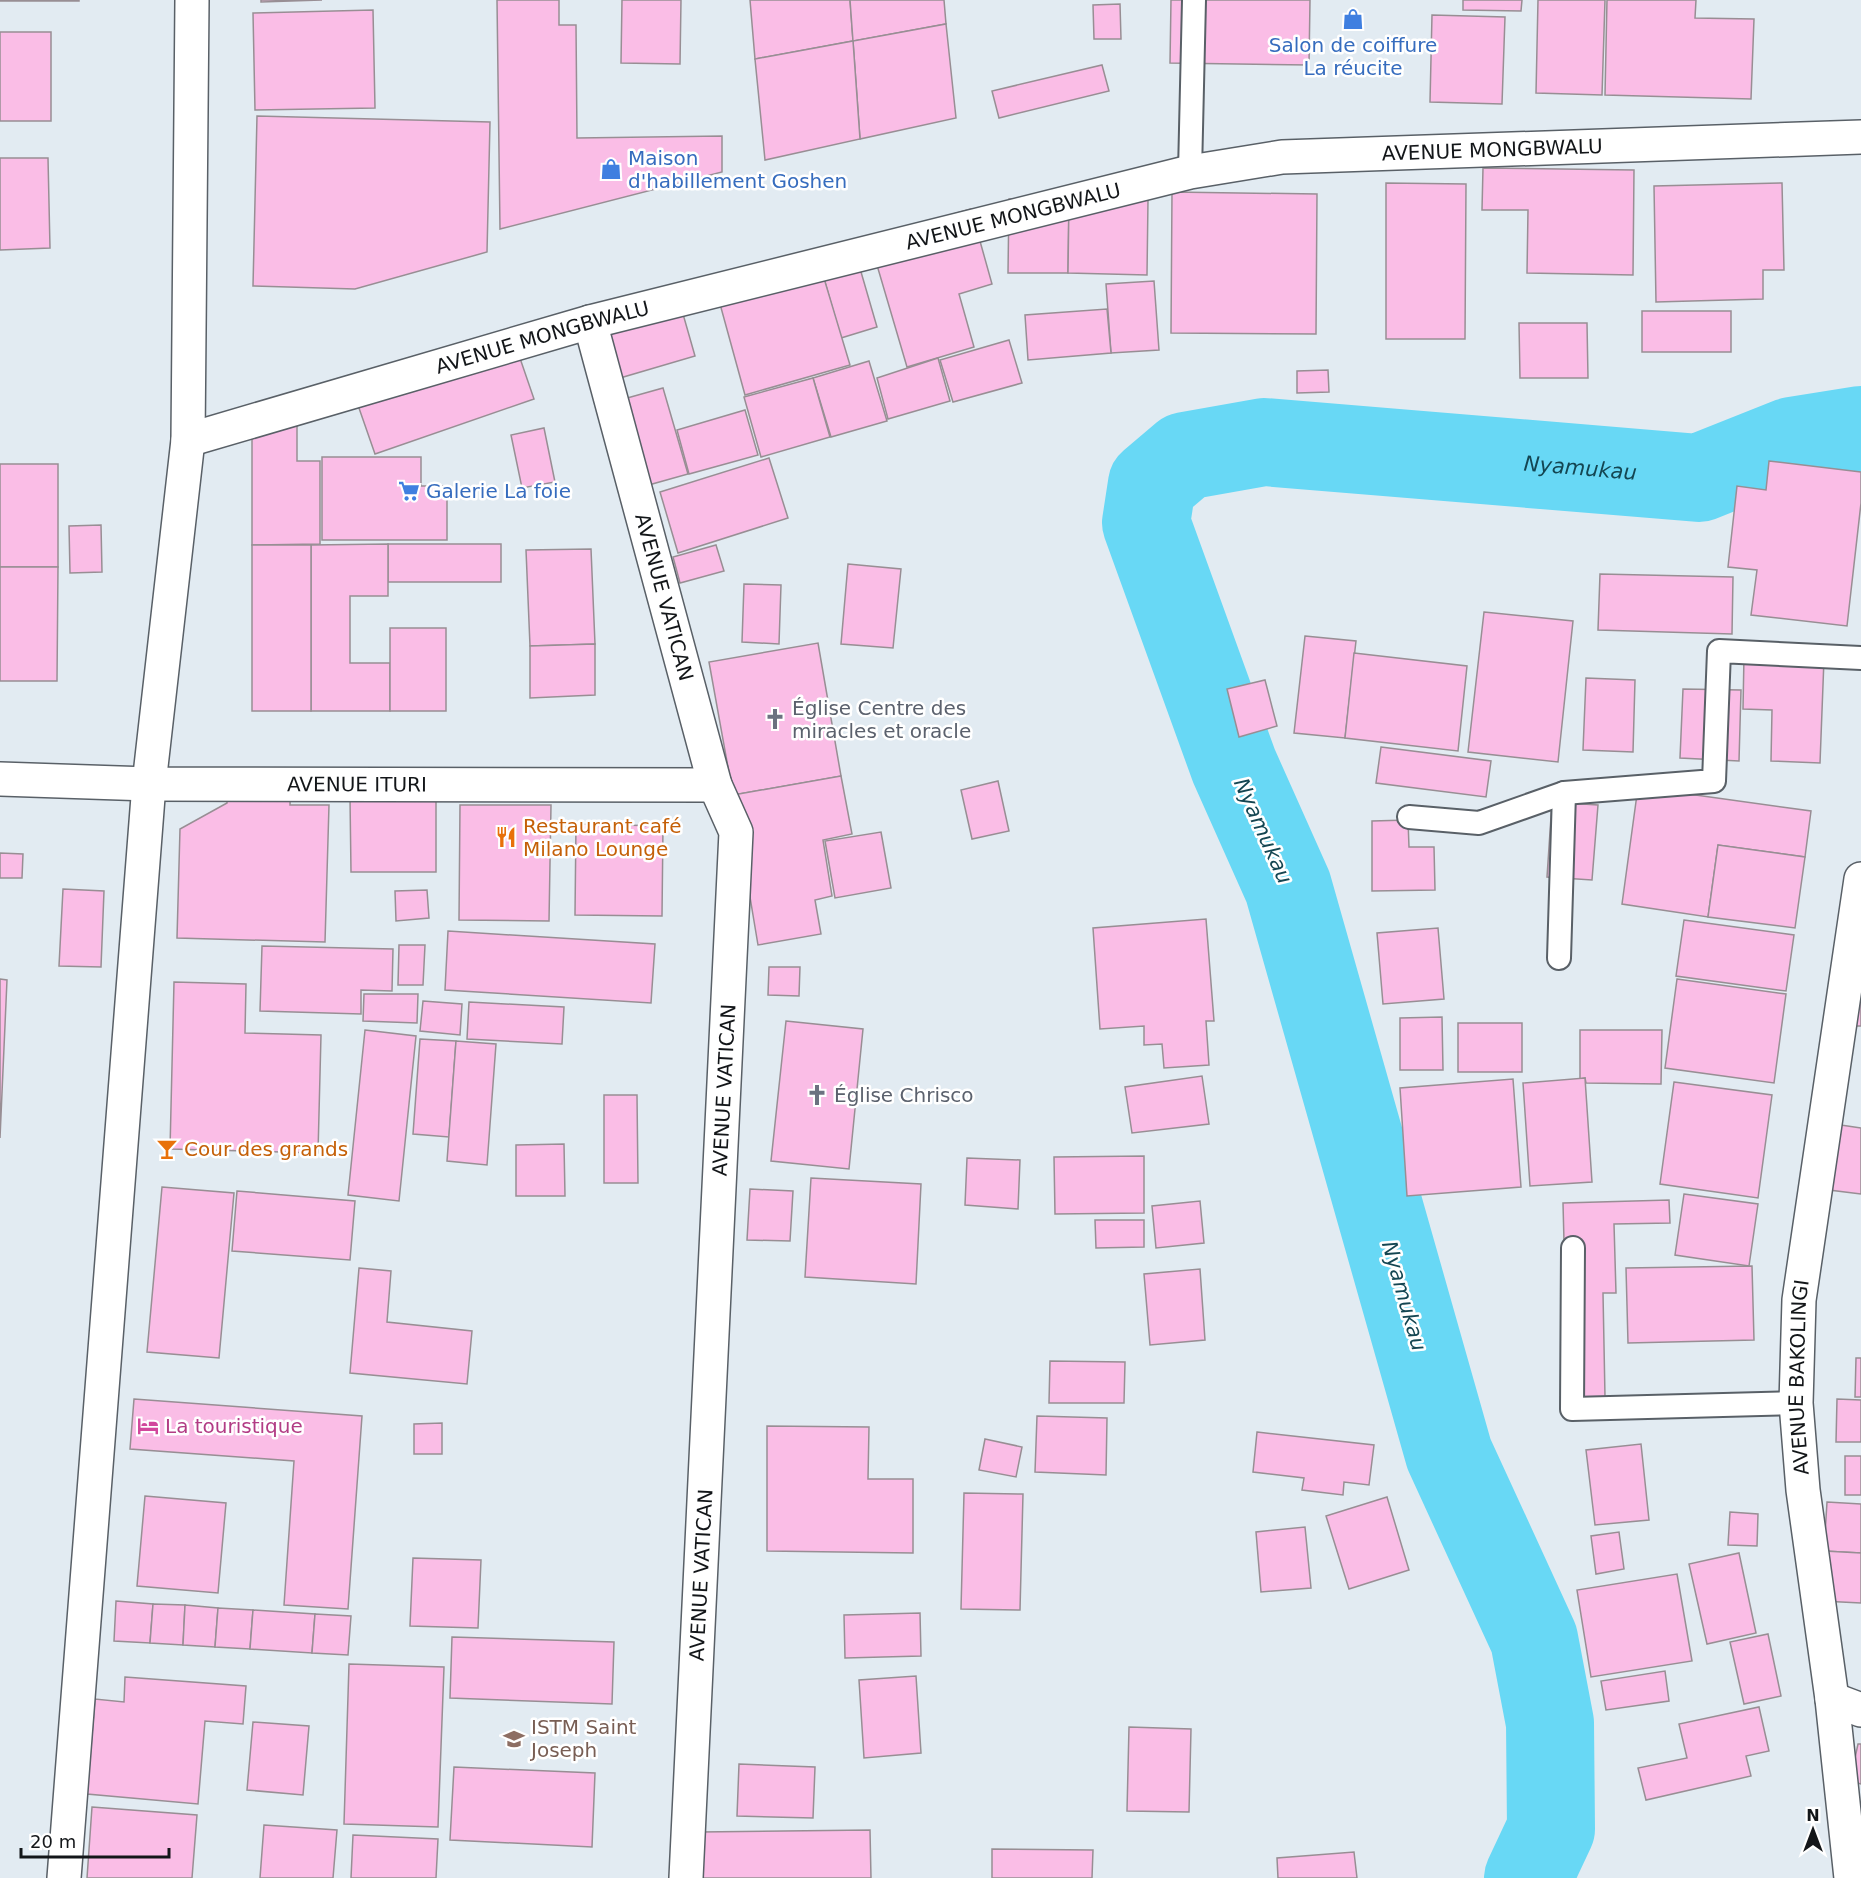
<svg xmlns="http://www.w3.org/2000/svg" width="1861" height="1878" viewBox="0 0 1861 1878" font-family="'DejaVu Sans',sans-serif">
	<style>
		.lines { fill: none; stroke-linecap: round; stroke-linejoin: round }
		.river { stroke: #68d8f5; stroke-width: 88 }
		.building { fill: #fabde6; stroke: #988e94; stroke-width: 1.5 }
		.lane-casing { stroke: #596067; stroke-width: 26 }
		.street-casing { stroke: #596067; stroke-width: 36 }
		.lane { stroke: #fff; stroke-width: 22 }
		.street { stroke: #fff; stroke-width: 33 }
		.labels { text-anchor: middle; stroke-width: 5; stroke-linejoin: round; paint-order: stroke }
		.shop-label { font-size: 20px; fill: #366cbe; stroke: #fff; text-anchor: start }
		.street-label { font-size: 20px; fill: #131619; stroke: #fff }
		.worship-label { font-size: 20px; fill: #5b616d; stroke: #fff; text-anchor: start }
		.food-label { font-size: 20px; fill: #c56008; stroke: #fff; text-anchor: start }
		.hotel-label { font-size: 20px; fill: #b23c85; stroke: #fff; text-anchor: start }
		.education-label { font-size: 20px; fill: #785e54; stroke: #fff; text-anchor: start }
		.water-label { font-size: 21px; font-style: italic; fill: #144652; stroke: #fff }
	</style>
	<rect width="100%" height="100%" fill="#e2ebf2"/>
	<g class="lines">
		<path class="river" id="s1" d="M1528 1878 1551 1829 1550 1723 1534 1639 1449 1454 1288 887 1234 766 1146 523 1152 484 1185 456 1264 442 1699 478 1792 441 1861 430"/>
	</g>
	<g class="building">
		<rect x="0" y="0" width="79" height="1"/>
		<polygon points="261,0 322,0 261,2"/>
		<polygon points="497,0 559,0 559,25 576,25 577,138 722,136 722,172 500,229"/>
		<polygon points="622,0 681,0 680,64 621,63"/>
		<polygon points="750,0 850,0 853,41 755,59"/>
		<polygon points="850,0 944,0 946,24 853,41"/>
		<polygon points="1171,0 1310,0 1309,65 1170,63"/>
		<polygon points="1463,0 1522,0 1521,11 1463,10"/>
		<polygon points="1538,0 1605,0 1602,95 1536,93"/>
		<polygon points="1607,0 1696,0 1695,18 1754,19 1751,99 1605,95"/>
		<polygon points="1120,4 1121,39 1094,39 1093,5"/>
		<polygon points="373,10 375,108 255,110 253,13"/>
		<polygon points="1432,15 1505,17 1502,104 1430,102"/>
		<polygon points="946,24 956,118 860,139 853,41"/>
		<rect x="0" y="32" width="51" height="89"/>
		<polygon points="853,41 860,139 765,160 755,59"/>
		<polygon points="1102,65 1109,91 999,118 992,91"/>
		<polygon points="257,116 490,122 487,252 355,289 253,286"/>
		<polygon points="0,158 48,158 50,248 0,250"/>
		<polygon points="1483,168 1634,170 1633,275 1527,273 1528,210 1482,210"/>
		<polygon points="1386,183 1466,184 1465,339 1386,339"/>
		<polygon points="1782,183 1784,270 1763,270 1763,299 1656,302 1654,186"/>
		<polygon points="1172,192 1317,194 1316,334 1171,333"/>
		<polygon points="1009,199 1069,199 1068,273 1008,273"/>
		<polygon points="1069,199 1148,200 1147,275 1068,273"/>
		<polygon points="971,209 992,284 959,294 974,347 907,367 869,238"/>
		<polygon points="859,265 877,327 841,338 823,275"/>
		<polygon points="823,275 850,365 745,395 720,304"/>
		<polygon points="1154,281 1159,350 1111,353 1106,284"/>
		<polygon points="677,293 695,356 620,378 602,314"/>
		<polygon points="1107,309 1111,353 1028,360 1025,315"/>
		<rect x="1642" y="311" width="89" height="41"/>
		<polygon points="1519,323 1587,323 1588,378 1520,378"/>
		<polygon points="511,332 534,399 375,454 352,388"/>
		<polygon points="1009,340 1022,383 953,402 940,360"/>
		<polygon points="938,358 950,401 888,419 877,378"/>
		<polygon points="869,361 887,421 831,437 813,378"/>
		<polygon points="1328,370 1329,392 1297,393 1297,371"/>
		<polygon points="813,378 830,437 761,457 744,397"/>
		<polygon points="663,388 688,474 645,486 620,400"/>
		<polygon points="252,407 297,407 297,461 320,461 320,544 252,545"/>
		<polygon points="745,410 758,455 689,474 677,430"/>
		<polygon points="544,428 555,482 522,488 511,435"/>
		<polygon points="322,457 421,457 421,486 447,486 447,540 322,540"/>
		<polygon points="769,458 788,518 678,553 660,492"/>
		<polygon points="1769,461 1861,472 1861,503 1847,626 1751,615 1757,570 1728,567 1737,486 1766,490"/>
		<rect x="0" y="464" width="58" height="103"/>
		<polygon points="101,525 102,572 70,573 69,526"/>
		<rect x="388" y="544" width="113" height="38"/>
		<polygon points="388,544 388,596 350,596 350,663 390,663 390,711 311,711 311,545"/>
		<rect x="252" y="545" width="59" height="166"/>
		<polygon points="716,545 724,571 680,583 673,557"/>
		<polygon points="591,549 595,644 530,646 526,550"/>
		<polygon points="848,564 901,569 893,648 841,644"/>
		<polygon points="0,567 58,567 57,681 0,681"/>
		<polygon points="1600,574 1733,577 1732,634 1598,630"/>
		<polygon points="744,584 781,585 779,644 742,642"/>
		<polygon points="1484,612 1573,621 1558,762 1468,752"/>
		<rect x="390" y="628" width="56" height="83"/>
		<polygon points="1305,636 1356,641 1345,738 1294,733"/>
		<polygon points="818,643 841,776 733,795 709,662"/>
		<polygon points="595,644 595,695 530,698 530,646"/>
		<polygon points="1354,653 1467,666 1458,751 1345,738"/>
		<polygon points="1744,656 1824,659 1820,763 1771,761 1772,710 1743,709"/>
		<polygon points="1586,678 1635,680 1633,752 1583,750"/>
		<polygon points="1265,680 1277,726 1239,737 1227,689"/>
		<polygon points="1683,689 1741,690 1739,761 1680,758"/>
		<polygon points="1381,747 1491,761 1486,797 1376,783"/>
		<polygon points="227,772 291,774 290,805 329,805 325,942 177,938 180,829 227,803"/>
		<polygon points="841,776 852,834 823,840 832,896 815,900 821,934 758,945 733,795"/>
		<polygon points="998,781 1009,831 972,839 961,790"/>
		<polygon points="1638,787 1811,811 1805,857 1718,845 1708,917 1622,904"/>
		<polygon points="350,798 436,798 436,872 351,872"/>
		<polygon points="1552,802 1598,805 1592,880 1547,877"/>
		<polygon points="460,805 551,805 549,921 459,920"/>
		<polygon points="1408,820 1409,847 1434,847 1435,890 1372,891 1372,821"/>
		<polygon points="576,824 663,826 662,916 575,915"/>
		<polygon points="881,832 891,888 835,898 825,841"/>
		<polygon points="1718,845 1805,857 1795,928 1708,917"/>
		<polygon points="0,853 23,854 22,878 0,878"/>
		<polygon points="63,889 104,891 101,967 59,966"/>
		<polygon points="427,890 429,918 396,921 395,891"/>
		<polygon points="1206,919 1214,1021 1206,1021 1209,1065 1164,1068 1162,1044 1144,1045 1144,1026 1100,1029 1093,928"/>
		<polygon points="1684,920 1794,935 1786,991 1676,976"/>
		<polygon points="1438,928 1444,999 1383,1004 1377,933"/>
		<polygon points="448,931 655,944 651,1003 445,990"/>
		<polygon points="399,945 425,945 423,985 398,985"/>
		<polygon points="262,946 393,949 392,991 361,990 361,1014 260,1011"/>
		<rect x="1856" y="953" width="5" height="73"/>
		<polygon points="769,967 800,967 799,996 768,995"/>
		<polygon points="0,979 7,980 0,1138"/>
		<polygon points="1677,979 1786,994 1774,1083 1665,1068"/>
		<polygon points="174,982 246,984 245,1033 321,1035 318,1153 170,1149"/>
		<polygon points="364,994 418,994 417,1023 363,1021"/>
		<polygon points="423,1001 462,1004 460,1035 420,1031"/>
		<polygon points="469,1002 564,1007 562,1044 467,1039"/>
		<polygon points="1442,1017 1443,1070 1400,1070 1400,1018"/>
		<polygon points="786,1021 863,1029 849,1169 771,1161"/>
		<rect x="1458" y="1023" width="64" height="49"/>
		<polygon points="365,1030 416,1036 399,1201 348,1195"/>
		<polygon points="1580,1030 1662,1030 1661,1084 1586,1083 1585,1078 1580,1079"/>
		<polygon points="420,1039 456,1041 449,1137 413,1134"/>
		<polygon points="456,1041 496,1044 487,1165 447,1161"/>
		<polygon points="1202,1076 1209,1124 1132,1133 1125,1087"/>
		<polygon points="1585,1078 1592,1182 1530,1186 1523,1083"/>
		<polygon points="1513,1079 1521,1187 1407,1196 1400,1088"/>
		<polygon points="1674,1082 1772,1095 1758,1198 1660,1184"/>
		<polygon points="604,1095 637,1095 638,1183 604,1183"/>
		<polygon points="1814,1121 1861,1128 1861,1194 1805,1187"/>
		<polygon points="564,1144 565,1196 516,1196 516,1145"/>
		<polygon points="1144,1156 1144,1213 1055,1214 1054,1157"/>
		<polygon points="967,1158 1020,1160 1018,1209 965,1205"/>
		<polygon points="811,1178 921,1184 916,1284 805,1277"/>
		<polygon points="162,1187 234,1193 219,1358 147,1352"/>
		<polygon points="750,1189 793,1191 790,1241 747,1240"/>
		<polygon points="237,1191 355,1201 350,1260 232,1251"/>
		<polygon points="1684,1194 1758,1204 1749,1266 1675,1255"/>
		<polygon points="1669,1200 1670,1223 1614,1224 1616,1293 1603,1293 1605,1397 1568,1398 1563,1203"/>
		<polygon points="1200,1201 1204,1243 1156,1248 1152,1206"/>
		<polygon points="1095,1220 1144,1220 1144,1247 1096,1248"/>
		<polygon points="1752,1266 1754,1340 1628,1343 1626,1268"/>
		<polygon points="359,1268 391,1271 387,1322 472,1331 467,1384 350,1373"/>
		<polygon points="1200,1269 1205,1340 1150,1345 1144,1274"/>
		<polygon points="1856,1358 1861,1358 1861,1397 1855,1397"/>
		<polygon points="1050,1361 1125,1362 1124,1403 1049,1403"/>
		<polygon points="134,1399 362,1416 348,1609 284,1605 294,1461 130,1449"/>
		<polygon points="1837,1399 1861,1400 1861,1442 1836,1442"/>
		<polygon points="1037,1416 1107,1418 1106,1475 1035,1472"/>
		<polygon points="442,1423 442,1454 414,1454 414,1424"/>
		<polygon points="767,1426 869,1427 868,1479 913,1479 913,1553 767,1551"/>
		<polygon points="1257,1432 1374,1445 1369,1485 1344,1482 1343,1495 1302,1490 1304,1478 1253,1472"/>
		<polygon points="985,1439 1022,1447 1016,1477 979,1470"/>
		<polygon points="1641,1444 1649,1520 1595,1525 1586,1450"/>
		<rect x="1845" y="1456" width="16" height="39"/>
		<polygon points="964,1493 1023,1494 1020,1610 961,1609"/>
		<polygon points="145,1496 226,1503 218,1593 137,1586"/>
		<polygon points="1387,1497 1409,1570 1349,1589 1326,1516"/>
		<polygon points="1827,1502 1861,1504 1861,1553 1824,1551"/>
		<polygon points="1730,1512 1758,1514 1757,1546 1728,1545"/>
		<polygon points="1305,1527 1311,1588 1261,1592 1256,1532"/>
		<polygon points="1619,1532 1624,1569 1596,1574 1591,1536"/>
		<polygon points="1824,1551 1861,1553 1861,1603 1822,1601"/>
		<polygon points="1739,1553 1756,1633 1707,1644 1689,1564"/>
		<polygon points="413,1558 481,1560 478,1628 410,1626"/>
		<polygon points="1677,1574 1692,1661 1591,1677 1577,1590"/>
		<polygon points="116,1601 153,1604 150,1643 114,1641"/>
		<polygon points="153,1604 185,1605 183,1645 150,1643"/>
		<polygon points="185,1605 218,1608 215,1647 183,1645"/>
		<polygon points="218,1608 253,1610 250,1649 215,1647"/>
		<polygon points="253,1610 315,1614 312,1653 250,1649"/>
		<polygon points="920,1613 921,1656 845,1658 844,1615"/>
		<polygon points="315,1614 351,1616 348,1655 312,1653"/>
		<polygon points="1768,1634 1781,1696 1744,1704 1730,1642"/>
		<polygon points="452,1637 614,1642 612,1704 450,1698"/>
		<polygon points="349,1664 444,1667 438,1827 344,1824"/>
		<polygon points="1665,1671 1669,1701 1606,1710 1601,1681"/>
		<polygon points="916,1676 921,1753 864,1758 859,1680"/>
		<polygon points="125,1677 246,1686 243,1724 205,1721 198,1804 87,1794 95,1699 124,1702"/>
		<polygon points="1759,1707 1769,1751 1746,1756 1751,1776 1646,1800 1638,1768 1687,1758 1679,1724"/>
		<polygon points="253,1722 309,1726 303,1795 247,1790"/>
		<polygon points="1129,1727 1191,1729 1189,1812 1127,1811"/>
		<polygon points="1858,1744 1861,1744 1861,1784 1850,1781"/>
		<polygon points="739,1764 815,1767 813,1818 737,1816"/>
		<polygon points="454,1767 595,1773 592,1847 450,1840"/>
		<polygon points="92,1807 197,1815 192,1878 87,1878"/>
		<polygon points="264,1825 337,1830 333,1878 260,1878"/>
		<polygon points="870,1830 871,1878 700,1878 699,1832"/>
		<polygon points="353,1835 438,1839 436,1878 351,1878"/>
		<polygon points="992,1849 1093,1850 1092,1878 992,1878"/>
		<polygon points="1354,1852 1357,1878 1278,1878 1277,1858"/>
	</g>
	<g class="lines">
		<defs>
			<g id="lane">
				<polyline points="1190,172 1194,0"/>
				<polyline points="1409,817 1479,823 1564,793 1714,781 1719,651 1861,658"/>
				<polyline points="1559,958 1564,793"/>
				<polyline points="1573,1248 1572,1409 1796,1403"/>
			</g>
			<g id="street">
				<path id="s2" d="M590 322 715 785 736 832 686 1878"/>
				<path id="s3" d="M188 440 590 322 1190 172 1282 157 1861 137"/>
				<path id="s4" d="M0 779 149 784 715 785"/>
				<polyline points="1832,1699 1861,1710"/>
				<polyline points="64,1878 149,784 188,440 192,0"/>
				<path id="s5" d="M1851 1878 1832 1699 1803 1490 1796 1403 1799 1300 1861 879"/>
			</g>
		</defs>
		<use href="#lane" class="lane-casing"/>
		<use href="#street" class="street-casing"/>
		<use href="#lane" class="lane"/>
		<use href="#street" class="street"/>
	</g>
	<defs>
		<symbol id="shop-bare" viewBox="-9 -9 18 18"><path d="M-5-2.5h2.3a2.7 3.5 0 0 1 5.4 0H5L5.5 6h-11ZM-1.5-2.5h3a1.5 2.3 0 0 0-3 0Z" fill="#3f7fe0" stroke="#fff" stroke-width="2.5" paint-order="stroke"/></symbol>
		<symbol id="supermarket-bare" viewBox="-9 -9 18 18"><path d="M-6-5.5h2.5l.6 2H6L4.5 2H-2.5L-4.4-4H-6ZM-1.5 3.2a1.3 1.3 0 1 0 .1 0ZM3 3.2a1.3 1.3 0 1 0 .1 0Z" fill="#3f7fe0" stroke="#fff" stroke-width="2.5" paint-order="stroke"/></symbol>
		<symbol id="church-bare" viewBox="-9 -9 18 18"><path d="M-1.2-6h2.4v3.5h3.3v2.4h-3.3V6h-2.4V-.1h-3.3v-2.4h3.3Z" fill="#6b7280" stroke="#fff" stroke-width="2.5" paint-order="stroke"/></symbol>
		<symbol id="restaurant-bare" viewBox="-9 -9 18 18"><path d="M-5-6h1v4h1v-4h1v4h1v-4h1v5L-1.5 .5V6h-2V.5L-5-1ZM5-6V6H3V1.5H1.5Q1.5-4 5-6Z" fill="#e8710a" stroke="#fff" stroke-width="2.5" paint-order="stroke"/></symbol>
		<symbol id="bar-bare" viewBox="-9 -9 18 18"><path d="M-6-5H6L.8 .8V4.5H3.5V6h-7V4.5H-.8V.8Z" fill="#e8710a" stroke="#fff" stroke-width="2.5" paint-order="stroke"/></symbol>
		<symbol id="hotel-bare" viewBox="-9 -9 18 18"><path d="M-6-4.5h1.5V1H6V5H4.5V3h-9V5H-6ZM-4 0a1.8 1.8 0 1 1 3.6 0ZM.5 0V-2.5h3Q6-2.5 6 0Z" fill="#d1479c" stroke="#fff" stroke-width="2.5" paint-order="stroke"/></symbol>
		<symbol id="university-bare" viewBox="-9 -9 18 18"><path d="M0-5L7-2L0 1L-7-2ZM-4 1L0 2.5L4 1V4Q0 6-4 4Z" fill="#8d6e63" stroke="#fff" stroke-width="2.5" paint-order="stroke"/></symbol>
	</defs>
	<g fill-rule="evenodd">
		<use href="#shop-bare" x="1338" y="4" width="30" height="30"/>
		<use href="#shop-bare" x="596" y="154" width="30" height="30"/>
		<use href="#supermarket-bare" x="394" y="476" width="30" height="30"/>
		<use href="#church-bare" x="760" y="704" width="30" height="30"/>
		<use href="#restaurant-bare" x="491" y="822" width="30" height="30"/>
		<use href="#church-bare" x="802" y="1080" width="30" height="30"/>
		<use href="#bar-bare" x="152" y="1134" width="30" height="30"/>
		<use href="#hotel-bare" x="133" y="1411" width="30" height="30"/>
		<use href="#university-bare" x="499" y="1724" width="30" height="30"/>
	</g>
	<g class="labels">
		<g class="shop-label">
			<text x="1353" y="52" text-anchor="middle">Salon de coiffure<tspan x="1353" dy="23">La réucite</tspan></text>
			<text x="628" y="165">Maison<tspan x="628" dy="23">d'habillement Goshen</tspan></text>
			<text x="426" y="498">Galerie La foie</text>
		</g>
		<g class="street-label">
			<text dy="7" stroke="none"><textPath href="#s3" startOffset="1341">AVENUE MONGBWALU</textPath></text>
			<text dy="7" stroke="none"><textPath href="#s3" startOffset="855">AVENUE MONGBWALU</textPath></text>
			<text dy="7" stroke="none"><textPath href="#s3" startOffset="369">AVENUE MONGBWALU</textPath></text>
			<text dy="7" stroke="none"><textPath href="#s2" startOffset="285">AVENUE VATICAN</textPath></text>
			<text dy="7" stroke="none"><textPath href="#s4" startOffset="357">AVENUE ITURI</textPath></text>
			<text transform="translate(724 1090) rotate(-87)" y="7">AVENUE VATICAN</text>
			<text dy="7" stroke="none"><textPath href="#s5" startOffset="504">AVENUE BAKOLINGI</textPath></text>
			<text transform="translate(701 1575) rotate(-87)" y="7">AVENUE VATICAN</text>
		</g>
		<g class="worship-label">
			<text x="792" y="715">Église Centre des<tspan x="792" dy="23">miracles et oracle</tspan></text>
			<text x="834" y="1102">Église Chrisco</text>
		</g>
		<g class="food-label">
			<text x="523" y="833">Restaurant café<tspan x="523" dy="23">Milano Lounge</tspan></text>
			<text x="184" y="1156">Cour des grands</text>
		</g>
		<g class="hotel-label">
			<text x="165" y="1433">La touristique</text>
		</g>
		<g class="education-label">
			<text x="531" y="1734">ISTM Saint<tspan x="531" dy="23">Joseph</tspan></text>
		</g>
		<g class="water-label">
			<text dy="7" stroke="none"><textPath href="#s1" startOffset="1910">Nyamukau</textPath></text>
			<text transform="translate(1263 831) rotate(66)" y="7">Nyamukau</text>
			<text transform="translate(1404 1296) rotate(74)" y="7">Nyamukau</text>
		</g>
	</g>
	<g transform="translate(1813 1830)" stroke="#ffffff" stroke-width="4.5" paint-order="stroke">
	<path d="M0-4.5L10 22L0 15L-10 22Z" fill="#131619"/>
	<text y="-9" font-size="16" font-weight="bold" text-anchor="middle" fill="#131619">N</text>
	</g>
	<path d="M21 1848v9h148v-9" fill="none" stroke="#131619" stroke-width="3"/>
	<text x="30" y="1848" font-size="18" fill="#131619" stroke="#ffffff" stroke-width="4.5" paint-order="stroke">20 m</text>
</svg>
